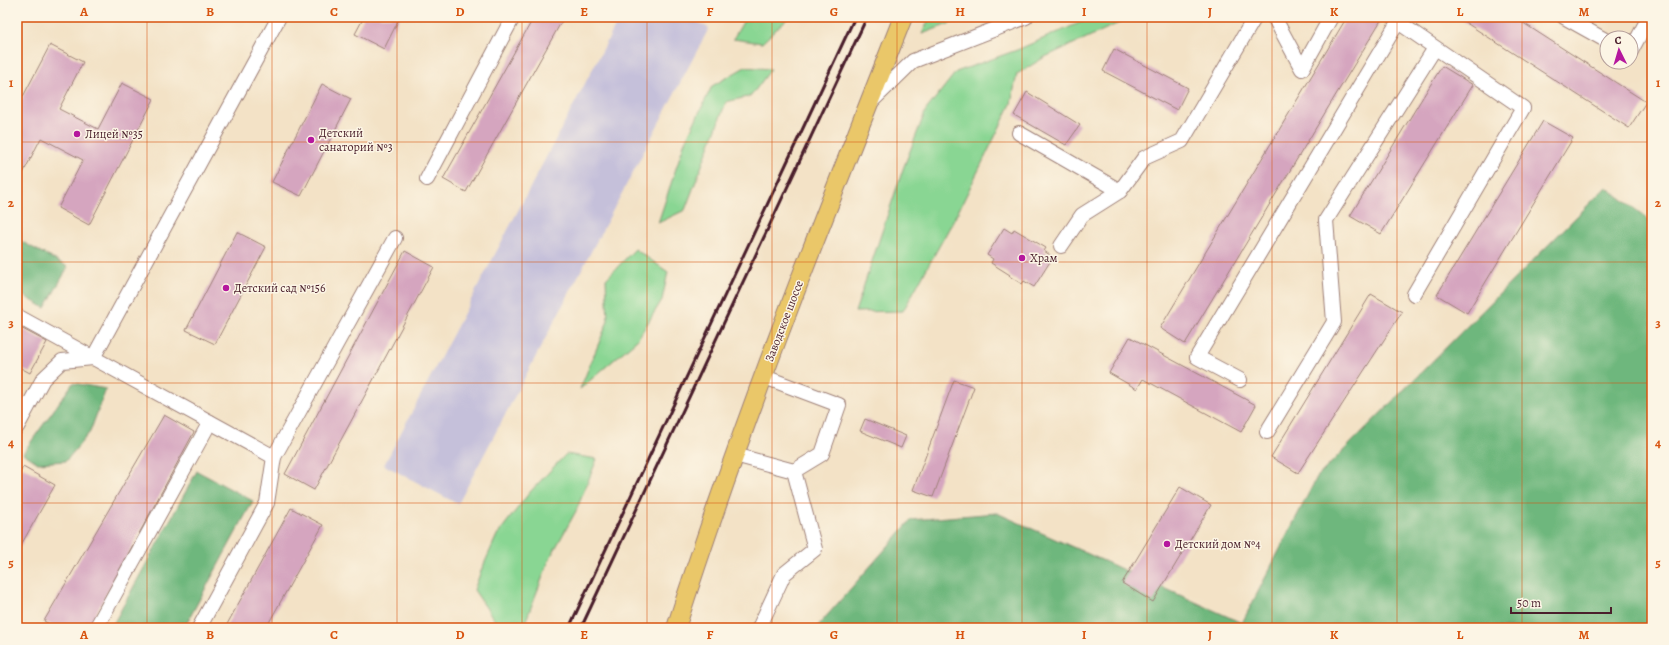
<svg xmlns="http://www.w3.org/2000/svg" width="1669" height="645" viewBox="0 0 1669 645" font-family="Alegreya,serif">
	<style>
		.industrial { fill: #c5c0da }
		.green { fill: #89d693; stroke: #6a7a5f }
		.forest { fill: #6eb77d; stroke: #5c6b54 }
		.building { fill: #d5a5bf }
		.lines { fill: none; stroke-linecap: round; stroke-linejoin: round }
		.minor-casing { stroke: #9e8078; stroke-width: 16 }
		.major-casing { stroke: #9e8078; stroke-width: 20 }
		.minor { stroke: #fff; stroke-width: 14 }
		.major { stroke: #eac769; stroke-width: 18 }
		.rail { stroke: #4a1f2b; stroke-width: 3 }
		.grid { fill: none; stroke: #d8530f; stroke-width: 1; stroke-opacity: 0.55 }
		.poi-dot { fill: #b5179e; stroke: #fcf5e5; stroke-width: 1.5 }
		.labels { text-anchor: middle; stroke-width: 3; stroke-linejoin: round; paint-order: stroke }
		.poi-label { font-size: 12px; fill: #4a1f2b; stroke: #fcf5e5; text-anchor: start }
		.street-label { font-size: 12px; fill: #4a1f2b; stroke: #fcf5e5 }
		.neatline { fill: none; stroke: #d8530f; stroke-width: 1.5 }
		.grid-label { font-size: 13px; text-anchor: middle; font-weight: bold; fill: #d8530f }
	</style>
	<rect width="100%" height="100%" fill="#fcf5e5"/>
	<filter id="ink" filterUnits="userSpaceOnUse"><feTurbulence type="fractalNoise" baseFrequency=".025" numOctaves="2"/><feDisplacementMap in="SourceGraphic" scale="8" xChannelSelector="R" yChannelSelector="G"/><feConvolveMatrix kernelMatrix="1 2 1 2 8 2 1 2 1" color-interpolation-filters="sRGB"/></filter>
	<filter id="wash" filterUnits="userSpaceOnUse"><feTurbulence type="fractalNoise" baseFrequency=".012" numOctaves="4" result="noise"/><feDisplacementMap in="SourceGraphic" scale="16" xChannelSelector="R" yChannelSelector="G"/><feGaussianBlur stdDeviation="0.9" result="paint"/><feColorMatrix in="noise" values="0 0 0 0 0 0 0 0 0 0 0 0 0 0 0 0 0 1.4 0 .05"/><feComposite in="paint" operator="in"/></filter>
	<g filter="url(#wash)">
		<rect width="100%" height="100%" fill="#f3e2c6"/>
		<polygon class="industrial" points="620,17 687,17 709,28 458,504 384,465"/>
		<g class="green">
			<polygon points="746,17 789,17 762,43 733,39"/>
			<polygon points="930,17 967,17 922,34"/>
			<polygon points="1093,17 1132,17 1045,57 1017,74 1011,104 956,216 903,311 855,312 903,169 926,110 956,72 1017,50"/>
			<polygon points="745,67 771,69 751,96 726,102 685,210 658,223 684,144 712,86"/>
			<polygon points="635,249 668,272 662,300 637,340 580,389 608,321 606,279"/>
			<polygon points="566,454 597,459 576,511 550,558 523,628 500,628 474,590 481,571 497,535 530,492"/>
		</g>
		<g class="forest">
			<polygon points="1606,187 1652,222 1652,628 816,628 911,520 997,513 1242,623 1317,477"/>
			<polygon points="17,239 68,267 45,308 17,292"/>
			<polygon points="73,383 106,389 90,432 66,461 38,463 23,453"/>
			<polygon points="197,471 253,501 184,628 111,628"/>
		</g>
		<g id="blocks">
			<g class="building">
				<polygon points="364,17 400,17 384,49 355,34"/>
				<polygon points="534,17 564,17 466,192 443,179"/>
				<polygon points="1347,17 1383,17 1185,344 1160,328"/>
				<polygon points="1457,17 1514,17 1646,102 1629,128"/>
				<polygon points="50,45 83,62 59,109 98,129 122,83 154,99 89,225 58,208 83,160 41,138 17,185 17,108"/>
				<polygon points="1114,49 1188,88 1177,110 1103,71"/>
				<polygon points="1442,66 1473,85 1381,234 1350,216"/>
				<polygon points="322,84 351,99 301,196 272,182"/>
				<polygon points="1027,92 1080,125 1066,145 1014,115"/>
				<polygon points="1543,121 1573,138 1467,313 1437,295"/>
				<polygon points="1004,228 1012,233 1014,229 1046,248 1044,251 1053,257 1034,287 1024,281 1022,284 1009,276 1010,275 991,263 993,259 987,255"/>
				<polygon points="237,232 266,247 215,344 186,330"/>
				<polygon points="405,251 434,267 314,490 285,474"/>
				<polygon points="1371,294 1402,312 1298,473 1271,457"/>
				<polygon points="17,326 47,342 30,373 17,366"/>
				<polygon points="1130,337 1256,405 1241,432 1143,379 1137,389 1109,373"/>
				<polygon points="954,380 974,387 933,497 913,490"/>
				<polygon points="164,415 194,432 88,628 56,628 44,621"/>
				<polygon points="865,419 906,436 901,448 860,431"/>
				<polygon points="23,467 55,485 17,552 17,478"/>
				<polygon points="1180,487 1211,505 1153,602 1122,583"/>
				<polygon points="291,508 323,525 266,628 225,628"/>
			</g>
		</g>
	</g>
	<g filter="url(#ink)">
		<use href="#blocks" fill-opacity="0" stroke="#9e8078" stroke-width="1"/>
		<g class="lines">
			<defs>
				<g id="minor">
					<polyline points="1274,17 1302,69 1331,17"/>
					<polyline points="1399,17 1398,22 1523,108 1414,294"/>
					<polyline points="1564,17 1607,41"/>
					<polyline points="1631,51 1649,17"/>
					<polyline points="871,102 913,61 1026,17"/>
					<polyline points="1019,133 1120,191"/>
					<polyline points="427,179 513,17"/>
					<polyline points="1061,246 1082,215 1120,191 1144,158 1182,141 1255,17"/>
					<polyline points="17,316 274,457 395,238"/>
					<polyline points="1240,380 1197,357 1398,22"/>
					<polyline points="17,427 43,379 62,361 93,358 279,17"/>
					<polyline points="1267,432 1334,322 1326,220 1435,48"/>
					<polyline points="735,455 794,471"/>
					<polyline points="96,628 210,422"/>
					<polyline points="199,628 267,503 274,457"/>
					<polyline points="759,628 784,574 815,549 794,471 822,454 839,405 762,376"/>
				</g>
				<path id="major" d="M676 628C742 421 823 219 903 17"/>
			</defs>
			<use href="#minor" class="minor-casing"/>
			<use href="#major" class="major-casing"/>
			<use href="#minor" class="minor"/>
			<use href="#major" class="major"/>
			<g class="rail">
				<polyline points="569,628 855,17"/>
				<polyline points="581,628 867,17"/>
			</g>
		</g>
	</g>
	<path class="grid" d="M147 17V628M272 17V628M397 17V628M522 17V628M647 17V628M772 17V628M897 17V628M1022 17V628M1147 17V628M1272 17V628M1397 17V628M1522 17V628M17 142H1652M17 262H1652M17 383H1652M17 503H1652"/>
	<g class="poi-dot">
		<circle cx="77" cy="134" r="4"/>
		<circle cx="311" cy="140" r="4"/>
		<circle cx="1022" cy="258" r="4"/>
		<circle cx="226" cy="288" r="4"/>
		<circle cx="1167" cy="544" r="4"/>
	</g>
	<g class="labels">
		<g class="poi-label">
			<text x="319" y="137">Детский<tspan x="319" dy="14">санаторий №3</tspan></text>
			<text x="85" y="138">Лицей №35</text>
			<text x="1030" y="262">Храм</text>
			<text x="234" y="292">Детский сад №156</text>
			<text x="1175" y="548">Детский дом №4</text>
		</g>
		<g class="street-label">
			<text transform="translate(784 321) rotate(-69)" y="4">Заводское шоссе</text>
		</g>
	</g>
	<rect width="1669" height="645" fill="none" stroke="#fcf5e5" stroke-width="44"/>
	<g transform="translate(1619 50) rotate(355)"><circle r="19" fill="#fcf5e5" stroke="#b59f9b"/>
	<path d="M0-3L7 15L0 10L-7 15Z" fill="#b5179e"/>
	<text y="-6" font-size="11" font-weight="bold" text-anchor="middle" fill="#4a1f2b">С</text>
	</g>
	<path d="M1511 607v6h100v-6" fill="none" stroke="#4a1f2b" stroke-width="2"/>
	<text x="1517" y="607" font-size="12" fill="#4a1f2b" stroke="#fcf5e5" stroke-width="3" paint-order="stroke">50 m</text>
	<rect x="22" y="22" width="1625" height="601" class="neatline"/>
	<g class="grid-label">
		<text x="84" y="16">A</text>
		<text x="210" y="16">B</text>
		<text x="334" y="16">C</text>
		<text x="460" y="16">D</text>
		<text x="584" y="16">E</text>
		<text x="710" y="16">F</text>
		<text x="834" y="16">G</text>
		<text x="960" y="16">H</text>
		<text x="1084" y="16">I</text>
		<text x="1210" y="16">J</text>
		<text x="1334" y="16">K</text>
		<text x="1460" y="16">L</text>
		<text x="1584" y="16">M</text>
		<text x="11" y="87">1</text>
		<text x="1658" y="87">1</text>
		<text x="11" y="207">2</text>
		<text x="1658" y="207">2</text>
		<text x="11" y="327">3</text>
		<text x="1658" y="327">3</text>
		<text x="11" y="447">4</text>
		<text x="1658" y="447">4</text>
		<text x="11" y="567">5</text>
		<text x="1658" y="567">5</text>
		<text x="84" y="639">A</text>
		<text x="210" y="639">B</text>
		<text x="334" y="639">C</text>
		<text x="460" y="639">D</text>
		<text x="584" y="639">E</text>
		<text x="710" y="639">F</text>
		<text x="834" y="639">G</text>
		<text x="960" y="639">H</text>
		<text x="1084" y="639">I</text>
		<text x="1210" y="639">J</text>
		<text x="1334" y="639">K</text>
		<text x="1460" y="639">L</text>
		<text x="1584" y="639">M</text>
	</g>
</svg>
